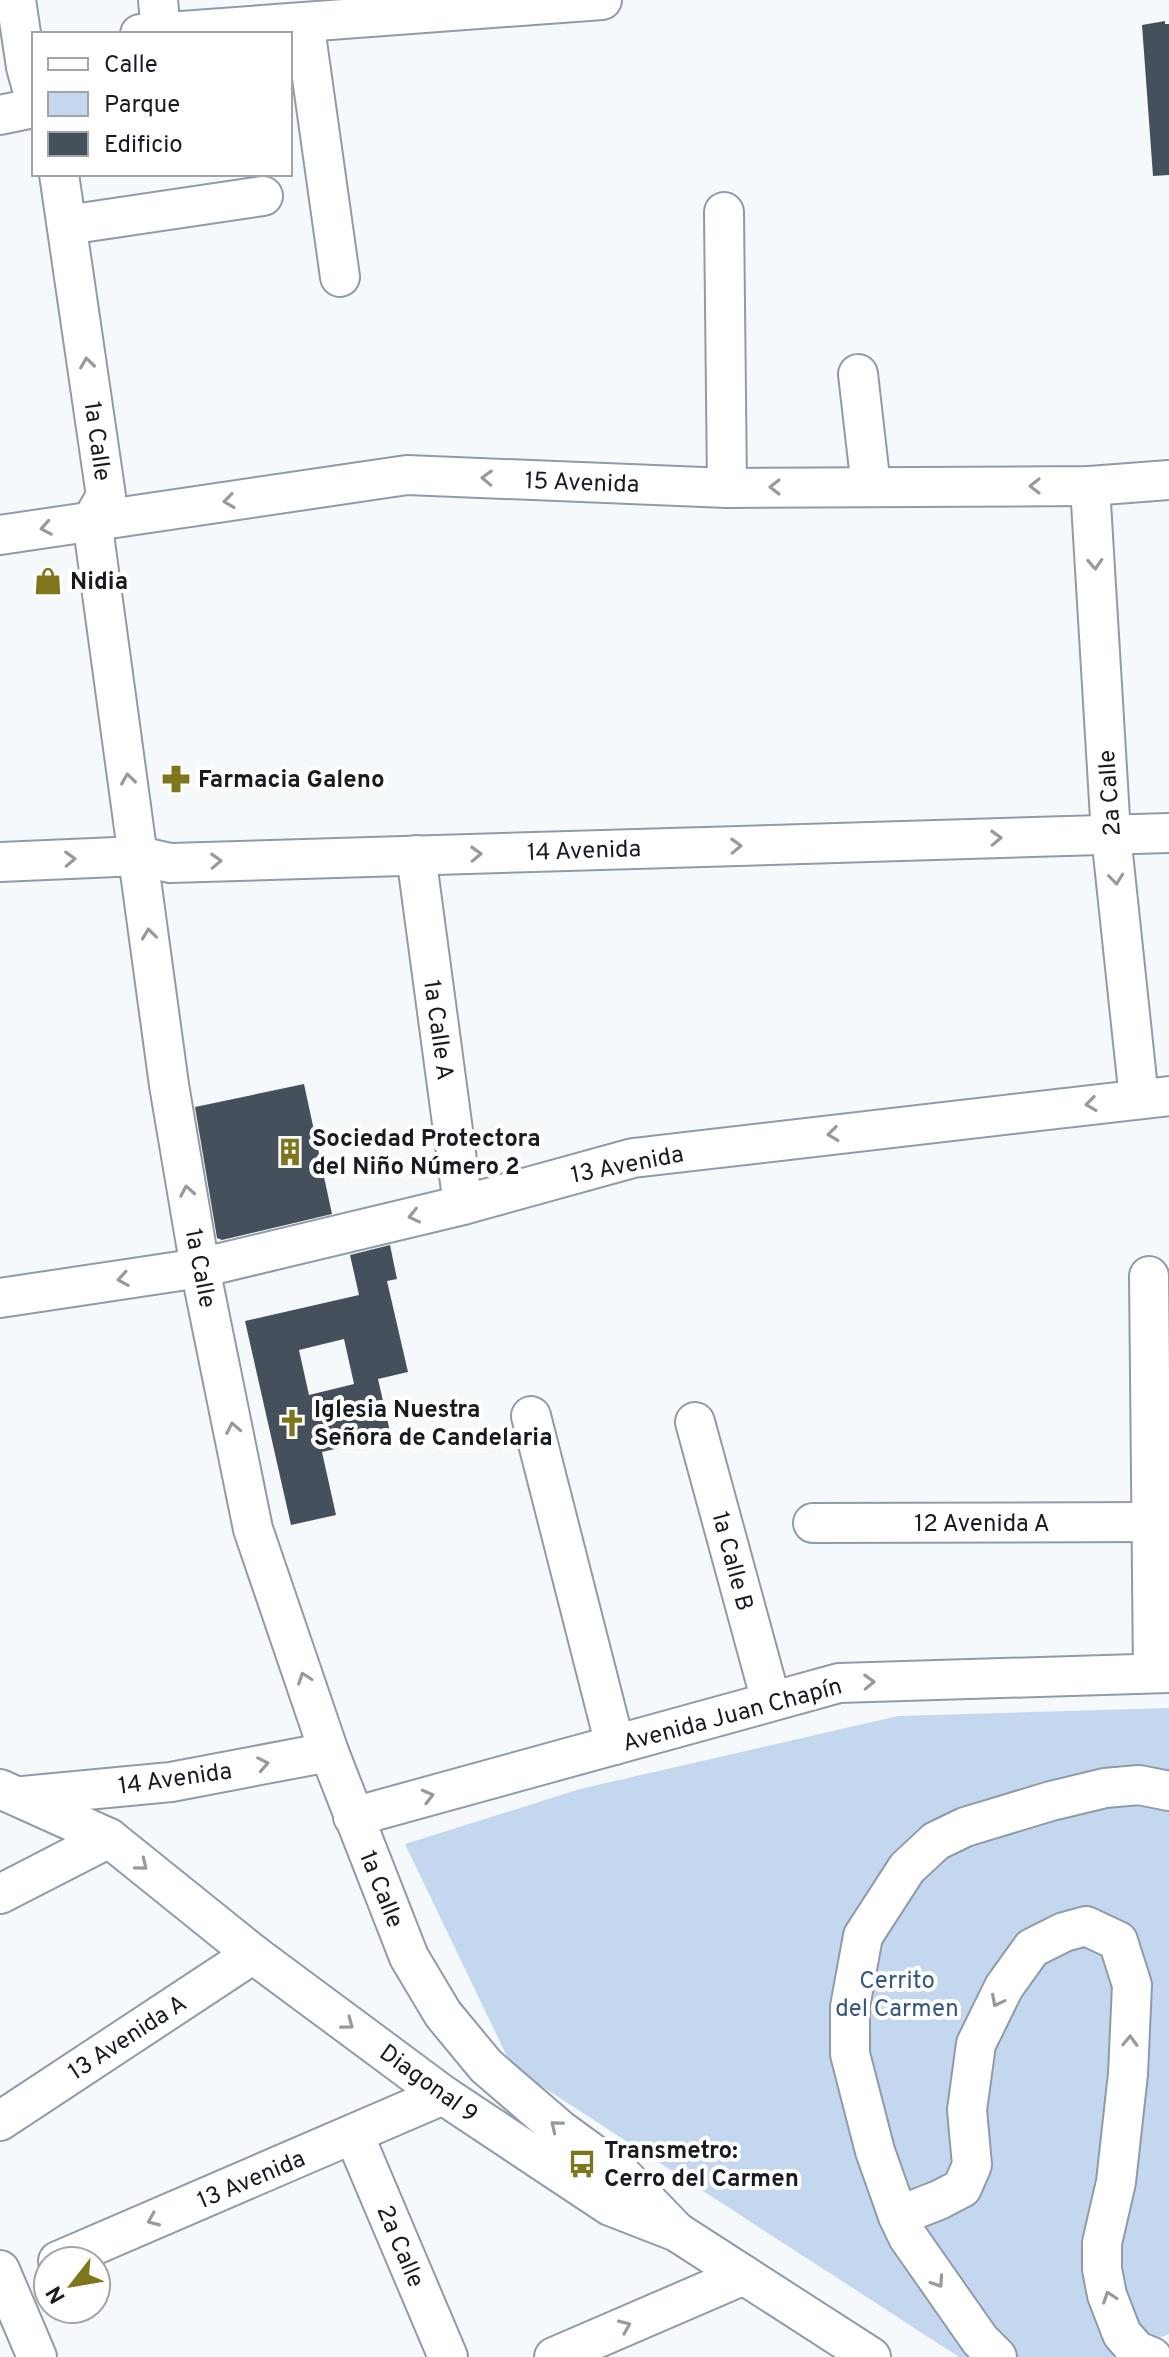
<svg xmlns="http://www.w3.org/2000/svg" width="1169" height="2357" viewBox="0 0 1169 2357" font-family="Overpass,sans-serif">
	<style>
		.green { fill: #c3d7ef }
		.building { fill: #46505d; fill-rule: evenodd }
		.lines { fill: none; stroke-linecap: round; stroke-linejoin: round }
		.minor-casing { stroke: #8f9ba9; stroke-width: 42 }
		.minor { stroke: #fff; stroke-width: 38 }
		.oneway { stroke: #97999c }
		.labels { text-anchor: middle; stroke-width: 8; stroke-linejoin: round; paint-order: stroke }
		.street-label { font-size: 24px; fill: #181c22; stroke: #fff }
		.poi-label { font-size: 24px; font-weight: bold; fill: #181c22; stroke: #fff; text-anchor: start }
		.park-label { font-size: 24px; fill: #325783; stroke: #fff }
	</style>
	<rect width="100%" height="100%" fill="#f6f9fc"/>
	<polygon class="green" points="1169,1708 1169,2334 1112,2357 959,2357 512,2067 405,1844 580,1789 898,1716"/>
	<g class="building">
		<polygon points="1165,21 1165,24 1169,24 1169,175 1153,176 1142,25"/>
		<polygon points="304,1084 332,1214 222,1240 217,1238 195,1107"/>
		<path d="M390 1245 397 1279 387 1281 408 1372 378 1379 391 1436 322 1452 336 1515 291 1525 245 1321 359 1295 350 1255ZM344 1339 354 1384 309 1395 299 1350Z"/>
	</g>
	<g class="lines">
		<defs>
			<g id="minor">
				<polyline points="16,0 26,67 34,96"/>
				<polyline points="158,0 161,32"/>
				<polyline points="140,34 602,0"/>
				<polyline points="290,43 307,42 340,277"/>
				<polyline points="0,115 34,108"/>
				<polyline points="59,174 106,496 92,520 169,1085 200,1268 253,1529 329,1752 409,1957 443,2014 486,2066 559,2129 622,2175 677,2232"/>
				<polyline points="724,212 727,488"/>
				<polyline points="67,225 263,196"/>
				<polyline points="858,374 871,487"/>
				<polyline points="1090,486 1111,835 1139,1099"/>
				<polyline points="0,535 407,475 727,488 1090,486 1169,480"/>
				<polyline points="416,855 463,1205"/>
				<polyline points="0,862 139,856 170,863 1169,833"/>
				<polyline points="1149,1276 1153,1673"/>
				<polyline points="0,1298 200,1268 463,1205 633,1158 1169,1096"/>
				<polyline points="531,1416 615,1745"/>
				<polyline points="695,1422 771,1701"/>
				<polyline points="813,1523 1152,1522"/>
				<polyline points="0,1789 109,1838 253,1954 443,2095 610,2206 677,2232 871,2357"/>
				<polyline points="23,1796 171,1782 329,1752"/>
				<polyline points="353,1817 839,1683 1169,1673"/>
				<polyline points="0,1894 109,1838"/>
				<polyline points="0,2121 253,1954"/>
				<polyline points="354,2135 448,2357"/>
				<polyline points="898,2216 939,2200 962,2188 972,2165 967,2110 976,2044 1004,1987 1032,1948 1064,1932 1086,1926 1118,1941 1132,1985 1128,2074 1116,2182 1102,2243 1102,2269 1107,2295 1122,2334 1137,2351 1152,2357"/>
				<polyline points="58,2261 443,2095"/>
				<polyline points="0,2270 37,2357"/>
				<polyline points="554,2357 744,2275"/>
				<polyline points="997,2357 980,2340 908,2237 898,2216 875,2151 850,2054 850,2007 863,1936 907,1868 936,1841 965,1827 1051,1801 1105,1788 1139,1785 1169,1791"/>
			</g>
		</defs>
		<use href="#minor" class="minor-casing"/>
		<use href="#minor" class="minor"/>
	</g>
	<defs><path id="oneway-chevron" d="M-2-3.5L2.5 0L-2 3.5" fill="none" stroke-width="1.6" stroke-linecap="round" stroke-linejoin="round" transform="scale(2)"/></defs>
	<g class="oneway">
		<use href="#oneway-chevron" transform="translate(87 363) rotate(-98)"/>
		<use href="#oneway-chevron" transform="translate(487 478) rotate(-178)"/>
		<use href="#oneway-chevron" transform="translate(1035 486) rotate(180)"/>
		<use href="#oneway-chevron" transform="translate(775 487) rotate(180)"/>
		<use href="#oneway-chevron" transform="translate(229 501) rotate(172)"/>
		<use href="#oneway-chevron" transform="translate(46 528) rotate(170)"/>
		<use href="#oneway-chevron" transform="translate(1095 564) rotate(87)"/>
		<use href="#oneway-chevron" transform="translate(128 779) rotate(-98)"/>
		<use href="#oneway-chevron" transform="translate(996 838) rotate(-2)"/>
		<use href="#oneway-chevron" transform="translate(736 846) rotate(-2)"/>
		<use href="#oneway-chevron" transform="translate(476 854) rotate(-2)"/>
		<use href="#oneway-chevron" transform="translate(70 859) rotate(-2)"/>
		<use href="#oneway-chevron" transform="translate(216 861) rotate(-2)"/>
		<use href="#oneway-chevron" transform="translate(1116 879) rotate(84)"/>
		<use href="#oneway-chevron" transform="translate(149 934) rotate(-97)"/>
		<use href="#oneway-chevron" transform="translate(1091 1104) rotate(173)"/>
		<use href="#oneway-chevron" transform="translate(833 1134) rotate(173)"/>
		<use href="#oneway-chevron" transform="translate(187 1191) rotate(-100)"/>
		<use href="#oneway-chevron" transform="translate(414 1216) rotate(167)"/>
		<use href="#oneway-chevron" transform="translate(123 1279) rotate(171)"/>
		<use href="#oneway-chevron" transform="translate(233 1428) rotate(-101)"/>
		<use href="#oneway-chevron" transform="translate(304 1678) rotate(-109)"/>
		<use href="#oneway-chevron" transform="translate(869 1682) rotate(-2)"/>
		<use href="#oneway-chevron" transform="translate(263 1764) rotate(-11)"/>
		<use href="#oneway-chevron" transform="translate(428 1796) rotate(-15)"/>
		<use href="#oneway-chevron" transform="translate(142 1865) rotate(39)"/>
		<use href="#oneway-chevron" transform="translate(997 2001) rotate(117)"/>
		<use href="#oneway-chevron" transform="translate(348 2024) rotate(37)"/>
		<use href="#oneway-chevron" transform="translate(1130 2041) rotate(-88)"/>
		<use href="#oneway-chevron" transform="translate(556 2126) rotate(-141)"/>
		<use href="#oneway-chevron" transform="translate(153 2220) rotate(157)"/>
		<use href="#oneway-chevron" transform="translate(938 2282) rotate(56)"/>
		<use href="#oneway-chevron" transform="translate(1109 2297) rotate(-109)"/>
		<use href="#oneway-chevron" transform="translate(625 2326) rotate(-23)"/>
	</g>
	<defs>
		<symbol id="shop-bare" viewBox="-9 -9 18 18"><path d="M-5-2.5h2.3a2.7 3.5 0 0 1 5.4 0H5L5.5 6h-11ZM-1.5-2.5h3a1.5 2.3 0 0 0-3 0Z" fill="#7e761a" stroke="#fff" stroke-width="2.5" paint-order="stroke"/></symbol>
		<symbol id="pharmacy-bare" viewBox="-9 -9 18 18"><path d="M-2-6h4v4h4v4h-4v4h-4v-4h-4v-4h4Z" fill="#7e761a" stroke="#fff" stroke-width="2.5" paint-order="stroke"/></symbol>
		<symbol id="building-bare" viewBox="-9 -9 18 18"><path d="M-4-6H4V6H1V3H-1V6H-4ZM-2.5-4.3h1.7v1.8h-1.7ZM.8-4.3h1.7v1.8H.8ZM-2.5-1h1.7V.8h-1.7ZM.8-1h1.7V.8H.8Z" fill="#7e761a" stroke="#fff" stroke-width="2.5" paint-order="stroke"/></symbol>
		<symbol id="church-bare" viewBox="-9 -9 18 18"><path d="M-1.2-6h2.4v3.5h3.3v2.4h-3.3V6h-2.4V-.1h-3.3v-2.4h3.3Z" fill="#7e761a" stroke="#fff" stroke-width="2.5" paint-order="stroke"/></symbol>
		<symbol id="bus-bare" viewBox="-9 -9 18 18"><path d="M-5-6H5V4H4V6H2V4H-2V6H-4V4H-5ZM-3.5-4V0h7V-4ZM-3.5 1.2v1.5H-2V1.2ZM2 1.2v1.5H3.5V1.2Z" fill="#7e761a" stroke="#fff" stroke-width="2.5" paint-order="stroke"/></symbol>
	</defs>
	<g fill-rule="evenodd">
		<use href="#shop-bare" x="28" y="561" width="40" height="40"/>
		<use href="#pharmacy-bare" x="156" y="759" width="40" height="40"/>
		<use href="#building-bare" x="270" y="1132" width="40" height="40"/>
		<use href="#church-bare" x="272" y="1403" width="40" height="40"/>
		<use href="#bus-bare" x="562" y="2144" width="40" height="40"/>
	</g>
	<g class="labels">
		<g class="street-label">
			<text transform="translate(98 441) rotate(82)" y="8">1a Calle</text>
			<text transform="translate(582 482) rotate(2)" y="8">15 Avenida</text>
			<text transform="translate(1109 793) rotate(-94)" y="8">2a Calle</text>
			<text transform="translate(584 850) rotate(-2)" y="8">14 Avenida</text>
			<text transform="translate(439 1030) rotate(82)" y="8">1a Calle A</text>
			<text transform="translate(627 1164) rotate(-11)" y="8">13 Avenida</text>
			<text transform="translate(201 1268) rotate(79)" y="8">1a Calle</text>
			<text x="982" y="1531">12 Avenida A</text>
			<text transform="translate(733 1561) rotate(75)" y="8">1a Calle B</text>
			<text transform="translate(732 1714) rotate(-15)" y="8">Avenida Juan Chapín</text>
			<text transform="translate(175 1778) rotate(-8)" y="8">14 Avenida</text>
			<text transform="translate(382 1889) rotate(68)" y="8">1a Calle</text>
			<text transform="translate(127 2037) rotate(-33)" y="8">13 Avenida A</text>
			<text transform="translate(429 2083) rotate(36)" y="8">Diagonal 9</text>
			<text transform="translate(251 2179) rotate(-23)" y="8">13 Avenida</text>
			<text transform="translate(401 2246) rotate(67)" y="8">2a Calle</text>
		</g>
		<g class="poi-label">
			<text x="70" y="589">Nidia</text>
			<text x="198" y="787">Farmacia Galeno</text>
			<text x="312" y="1146">Sociedad Protectora<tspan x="312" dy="28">del Niño Número 2</tspan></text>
			<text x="314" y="1417">Iglesia Nuestra<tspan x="314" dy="28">Señora de Candelaria</tspan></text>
			<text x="604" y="2158">Transmetro:<tspan x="604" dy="28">Cerro del Carmen</tspan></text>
		</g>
		<g class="park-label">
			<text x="897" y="1988">Cerrito<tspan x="897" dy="28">del Carmen</tspan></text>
		</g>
	</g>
	<rect x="32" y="32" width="260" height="144" fill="#ffffff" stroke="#a3a4a7" stroke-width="2"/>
	<rect x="48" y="58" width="40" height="12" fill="#ffffff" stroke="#a3a4a7" stroke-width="2"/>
	<text x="104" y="72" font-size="24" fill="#181c22">Calle</text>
	<rect x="48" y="92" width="40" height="24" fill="#c3d7ef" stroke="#a3a4a7" stroke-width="2"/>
	<text x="104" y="112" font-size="24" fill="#181c22">Parque</text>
	<rect x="48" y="132" width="40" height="24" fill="#46505d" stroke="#a3a4a7" stroke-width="2"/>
	<text x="104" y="152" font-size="24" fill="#181c22">Edificio</text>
	<g transform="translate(72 2285) rotate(239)"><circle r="38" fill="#ffffff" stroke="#a3a4a7" stroke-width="2"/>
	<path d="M0-6L14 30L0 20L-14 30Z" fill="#7e761a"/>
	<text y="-12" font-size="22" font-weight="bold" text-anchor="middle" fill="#181c22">N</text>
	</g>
</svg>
